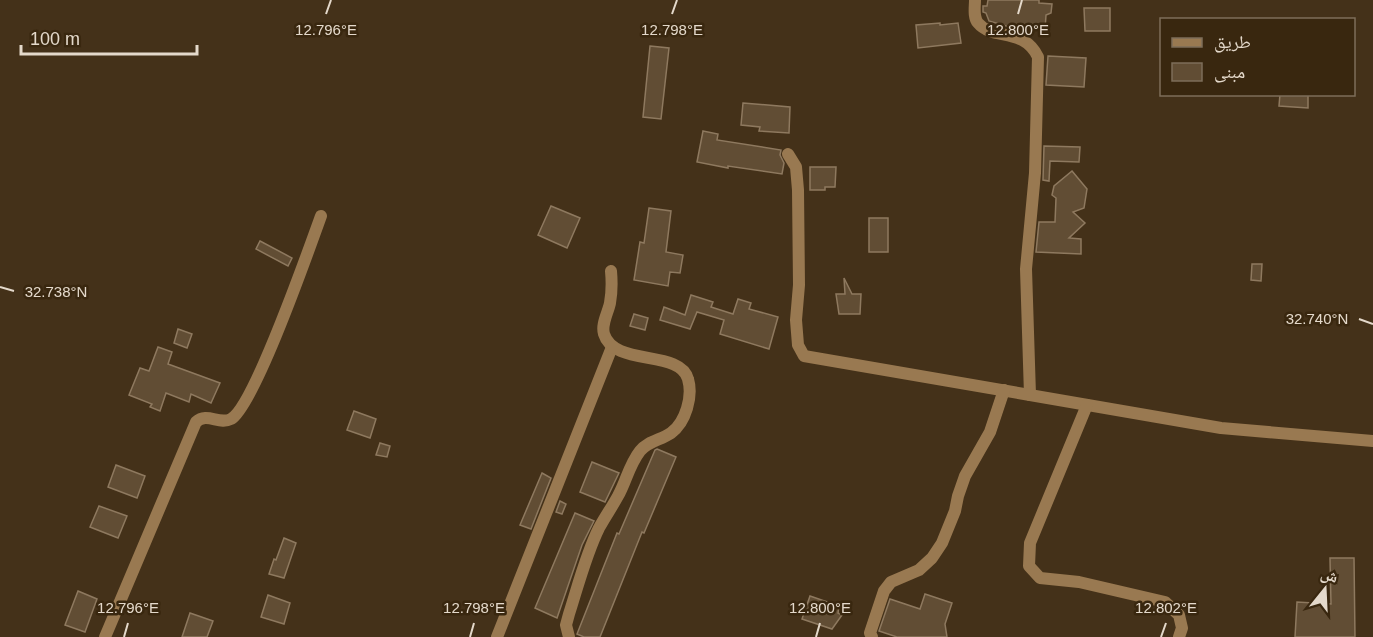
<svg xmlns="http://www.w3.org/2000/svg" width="1373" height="637" viewBox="0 0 1373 637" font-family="Helvetica,'Noto Naskh Arabic',sans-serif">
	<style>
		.building { fill: #614d34; stroke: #8e795f; stroke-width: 1.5 }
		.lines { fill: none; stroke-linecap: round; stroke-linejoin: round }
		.minor { stroke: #997951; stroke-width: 12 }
		.ticks { fill: none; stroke: #e4d9cb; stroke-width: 2 }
		.ticks-label { font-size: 15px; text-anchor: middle; fill: #e4d9cb; stroke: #39270f; stroke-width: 5; stroke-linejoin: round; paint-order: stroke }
	</style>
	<rect width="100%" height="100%" fill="#443119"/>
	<g class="building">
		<polygon points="988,0 1039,0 1039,3 1052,4 1051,13 1046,15 1045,30 1016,29 989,21 986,13 983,12 983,6 987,6"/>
		<polygon points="1084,8 1110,8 1110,31 1085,31"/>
		<polygon points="940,23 940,25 958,23 961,43 918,48 916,25"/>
		<polygon points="650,46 669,48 661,119 643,117"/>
		<polygon points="1048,56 1086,58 1084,87 1046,85"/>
		<polygon points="1280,94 1308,94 1308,108 1279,106"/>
		<polygon points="743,103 790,107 789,133 759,131 760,127 741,125"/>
		<polygon points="703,131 718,134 717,140 781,150 780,155 784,163 782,174 728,166 728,168 697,162"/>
		<polygon points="1044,146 1080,147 1079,162 1050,161 1049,181 1043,180"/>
		<polygon points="810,167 836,167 835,187 825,187 825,190 810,190"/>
		<polygon points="1072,171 1087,189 1084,208 1073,212 1085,223 1069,238 1081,239 1081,254 1036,252 1039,222 1055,222 1056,198 1052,195 1054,186"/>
		<polygon points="551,206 580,218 567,248 538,235"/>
		<polygon points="649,208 671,211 666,252 683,255 680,273 670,272 668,286 634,280 640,242 644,243"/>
		<rect x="869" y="218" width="19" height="34"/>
		<polygon points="260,241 292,258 288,266 256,249"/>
		<polygon points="1252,264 1262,264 1261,281 1251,280"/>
		<polygon points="844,278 852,294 861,294 860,314 839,314 836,294 845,294"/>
		<polygon points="691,295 713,302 711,307 733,314 738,299 751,303 749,309 778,317 769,349 720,334 724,320 697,312 690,329 660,320 664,307 685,315"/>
		<polygon points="634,314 648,318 645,330 630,326"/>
		<polygon points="178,329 192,334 187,348 174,343"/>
		<polygon points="158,347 172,352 168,364 220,383 211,403 191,394 189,402 166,393 160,411 150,407 152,404 129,395 140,368 149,371"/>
		<polygon points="354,411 376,419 370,438 347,430"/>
		<polygon points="380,443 390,446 387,457 376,455"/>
		<polygon points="657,449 676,457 644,533 642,532 600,637 584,637 577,634 617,533 619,534 655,450"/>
		<polygon points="592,462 619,473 605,502 580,492"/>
		<polygon points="116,465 145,476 137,498 108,487"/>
		<polygon points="542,473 551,478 531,529 520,525"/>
		<polygon points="560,501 566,504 562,514 556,512"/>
		<polygon points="99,506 127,516 118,538 90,527"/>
		<polygon points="575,513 594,521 582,545 557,618 535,608"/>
		<polygon points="284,538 296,543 284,578 269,574 274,559 276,560"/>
		<polygon points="1330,558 1354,558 1355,637 1295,637 1297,602 1331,604"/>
		<polygon points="78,591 97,599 85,632 65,625"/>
		<polygon points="925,594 952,603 945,624 947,637 897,637 879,631 890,599 920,609"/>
		<polygon points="268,595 290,603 284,624 261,617"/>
		<polygon points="810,596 839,606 838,613 842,615 832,629 802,619"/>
		<polygon points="190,613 213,621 207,637 182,637"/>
	</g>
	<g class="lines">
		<g class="minor">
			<path d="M975 0C975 7 973 17 978 23 993 41 1024 27 1038 57L1035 173 1026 269 1030 395"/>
			<polyline points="788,154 796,167 798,190 799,285 796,320 798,345 804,356 1221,428 1373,441"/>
			<polyline points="1087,405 1030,543 1029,566 1040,578 1079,582 1165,602 1179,615 1182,628 1179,637"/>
			<path d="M105 637 196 422C207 412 219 425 231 419 254 406 309 249 321 216"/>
			<polyline points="497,637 612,347"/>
			<path d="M569 637 566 625 569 614C578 586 586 554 599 528 605 517 612 507 618 496 626 482 629 465 640 451 648 441 661 440 671 433 686 422 693 396 688 379 680 349 614 367 604 334 601 324 608 313 610 303 612 292 612 282 611 271"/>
			<polyline points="872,637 870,633 884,591 891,582 919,570 932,558 942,543 955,511 958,496 965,476 990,432 1004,390"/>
		</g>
	</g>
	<path class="ticks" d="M326 14 331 0M672 14 677 0M1018 14 1022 0M0 287 14 291M1359 319 1373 324M124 637 128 623M470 637 474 623M816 637 820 623M1161 637 1166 623"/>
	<g class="ticks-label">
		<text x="326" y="35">12.796°E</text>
		<text x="672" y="35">12.798°E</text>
		<text x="1018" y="35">12.800°E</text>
		<text x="56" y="297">32.738°N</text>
		<text x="1317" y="324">32.740°N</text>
		<text x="128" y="613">12.796°E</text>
		<text x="474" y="613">12.798°E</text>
		<text x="820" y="613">12.800°E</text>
		<text x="1166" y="613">12.802°E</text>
	</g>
	<rect x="1160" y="18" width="195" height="78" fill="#39270f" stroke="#7d6e5a" stroke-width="1.5"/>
	<rect x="1172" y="38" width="30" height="9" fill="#997951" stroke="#7d6e5a" stroke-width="1.5"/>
	<text x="1214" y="48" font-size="18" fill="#e4d9cb">طريق</text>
	<rect x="1172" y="63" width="30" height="18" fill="#614d34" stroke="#7d6e5a" stroke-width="1.5"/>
	<text x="1214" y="78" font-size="18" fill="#e4d9cb">مبنى</text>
	<g transform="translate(1325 589) rotate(18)" stroke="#39270f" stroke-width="4.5" paint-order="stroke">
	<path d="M0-4.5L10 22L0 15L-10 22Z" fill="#e4d9cb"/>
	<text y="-9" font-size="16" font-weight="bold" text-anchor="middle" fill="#e4d9cb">ش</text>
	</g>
	<path d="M21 45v9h176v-9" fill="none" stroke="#e4d9cb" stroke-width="3"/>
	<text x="30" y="45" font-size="18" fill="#e4d9cb" stroke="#39270f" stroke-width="4.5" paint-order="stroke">100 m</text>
</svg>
